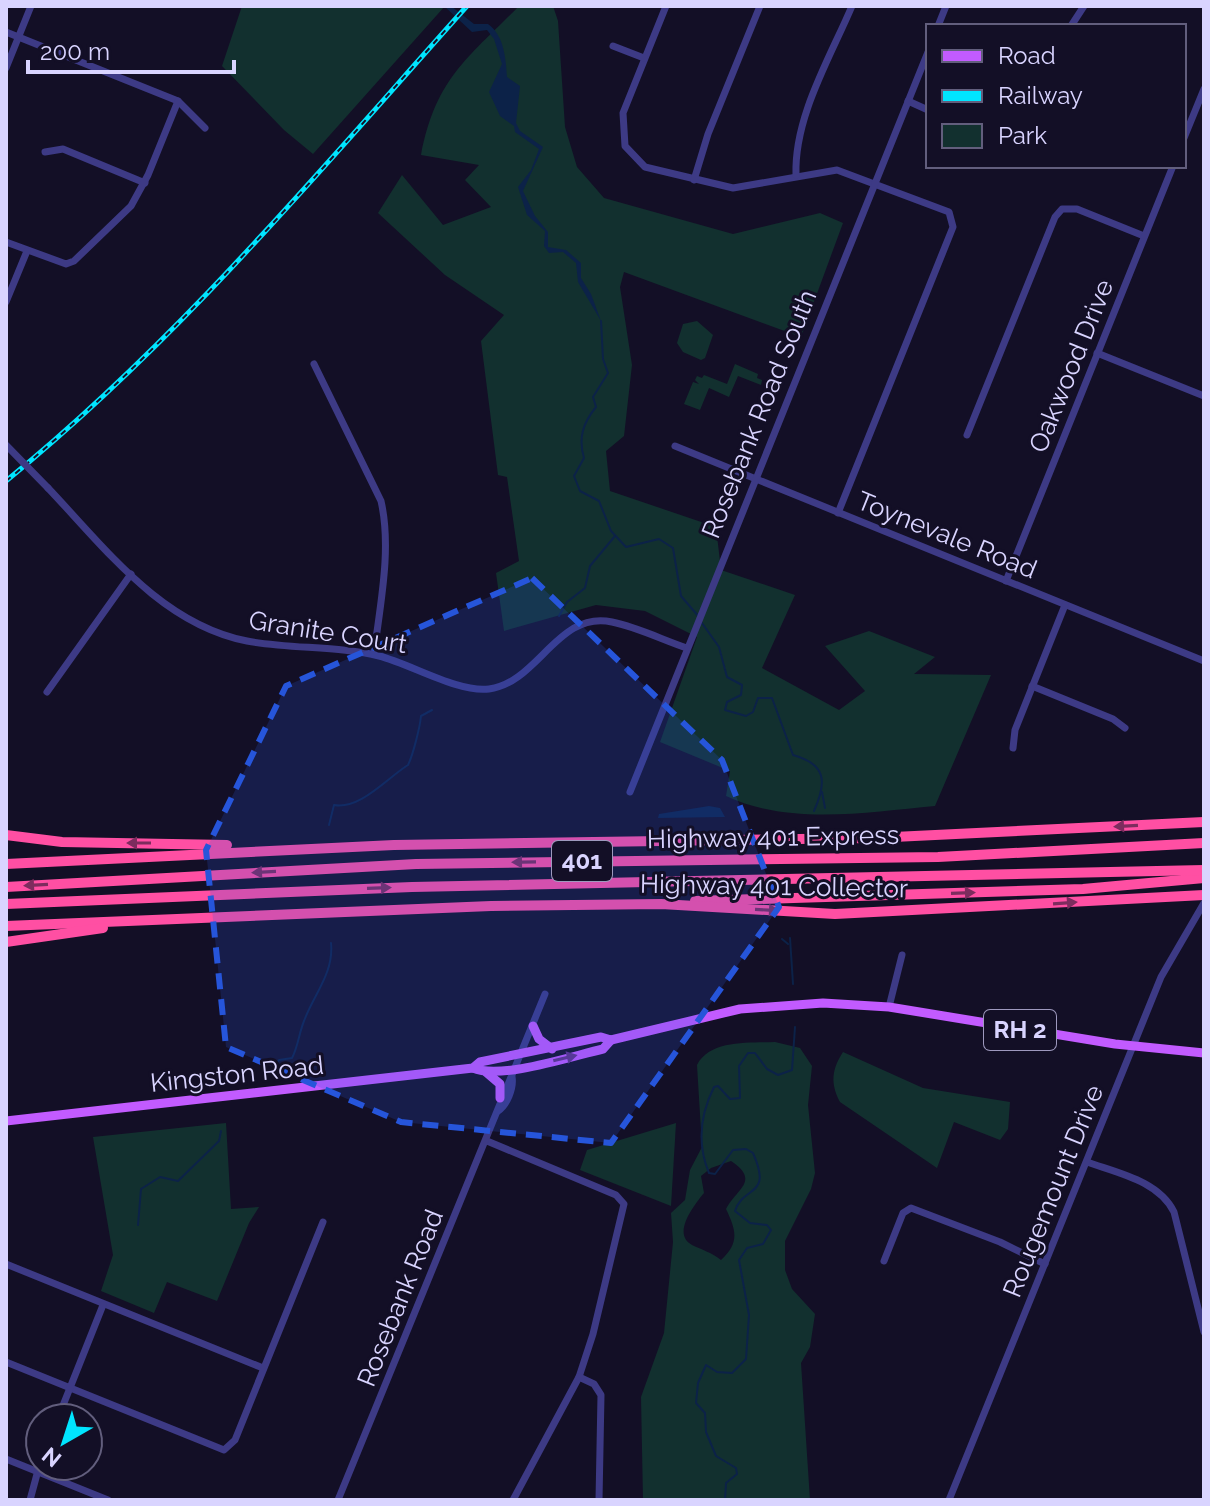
<svg xmlns="http://www.w3.org/2000/svg" width="1210" height="1506" viewBox="0 0 1210 1506" font-family="Raleway,sans-serif">
	<style>
		.green { fill: #12302f; fill-rule: evenodd }
		.water { fill: #0c2248 }
		.lines { fill: none; stroke-linecap: round; stroke-linejoin: round }
		.stream { stroke: #0c2248; stroke-width: 2 }
		.minor { stroke: #3d3a85; stroke-width: 7 }
		.major { stroke: #c25bff; stroke-width: 9 }
		.highway { stroke: #ff4fa3; stroke-width: 10 }
		.rail-casing { stroke: #00e5ff; stroke-width: 5 }
		.rail { stroke: #130f26; stroke-width: 2; stroke-dasharray: 6; stroke-linecap: butt }
		.minor-bridge { stroke: #3d3a85; stroke-width: 7 }
		.oneway { fill: #7d2c5e }
		.oneway2 { fill: #623188 }
		.marked { fill: #2655da; fill-opacity: 0.2; stroke: #2655da; stroke-width: 6; stroke-dasharray: 16 10; stroke-linejoin: round }
		.labels { text-anchor: middle; stroke-width: 6; stroke-linejoin: round; paint-order: stroke }
		.shield { fill: #130f26; stroke: #9e99be; stroke-width: 2 }
		.shield-label { font-size: 24px; font-weight: bold; fill: #d9d4ff }
		.street-label { font-size: 26px; fill: #d9d4ff; stroke: #130f26 }
	</style>
	<rect width="100%" height="100%" fill="#130f26"/>
	<g class="green">
		<polygon points="242,6 445,6 313,154 284,130 222,66"/>
		<path d="M519 6H553L558 21 565 127 577 167 604 198 733 234 820 213 843 223 801 337 624 272 620 287 632 365 624 436 606 451 610 491 716 527 721 570 795 595 762 668 839 710 865 691 825 646 869 631 935 657 914 674 991 675 935 806C868 812 790 826 726 796L730 771 660 742 697 637 645 611 596 605 504 631 496 573 519 561 507 477 498 475 481 341 504 315 445 275 378 213 402 175 443 225 491 207 465 180 479 165 421 155C436 78 467 59 519 6Z"/>
		<polygon points="697,321 713,335 705,358 701,360 683,352 677,343 683,324"/>
		<polygon points="735,364 758,374 757,378 762,380 761,385 738,376 729,397 709,388 700,410 684,404 693,382 699,384 695,380 697,376 702,378 704,375 727,384"/>
		<path d="M775 1042 800 1048 812 1066 808 1105 815 1173 811 1189 785 1241V1270L792 1289 815 1314 810 1347 801 1363 810 1500H643L641 1397 664 1333 673 1242 671 1213 685 1200 690 1170 702 1147 697 1065C710 1039 751 1043 775 1042ZM731 1161C761 1181 736 1189 726 1209 736 1230 740 1243 721 1260 711 1252 702 1250 692 1245 671 1234 695 1204 704 1193L701 1176 711 1168Z"/>
		<path d="M843 1052 923 1088 1010 1102 1008 1129 1000 1140 954 1122 937 1168 840 1102C830 1083 832 1069 843 1052Z"/>
		<polygon points="226,1123 231,1209 259,1207 249,1223 217,1301 167,1282 154,1313 101,1291 113,1255 93,1137"/>
		<polygon points="676,1123 671,1206 580,1170 587,1150"/>
	</g>
	<g class="water">
		<path d="M444 6H451L474 24H488C504 35 506 59 507 77L520 86 516 123 520 131 543 147 523 191 535 216 548 232V247L566 250 581 263V278L591 294 601 321 578 282 576 263 563 252 549 253 544 246 545 231 527 215 518 187 531 170 539 149 515 132 514 126 500 116 489 92 502 64 494 39 487 30 472 32Z"/>
		<polygon points="709,806 720,808 725,817 658,818 659,814"/>
	</g>
	<g class="lines">
		<g class="stream">
			<path d="M601 321 603 359 608 373 593 397 596 407C583 423 578 438 584 458L574 476 580 491 599 501 611 531 626 547 659 539 673 548 681 596 699 617"/>
			<polyline points="559,616 567,602 585,588 590,566 615,536"/>
			<path d="M702 623 719 647 727 677 742 685 741 695 727 702 725 710 746 716 753 712 758 698H772L793 755C825 764 828 780 814 811"/>
			<polyline points="822,792 825,808"/>
			<path d="M329 825 334 805C360 810 387 778 408 765 413 755 420 727 421 716L432 710"/>
			<polyline points="790,938 793,984"/>
			<polyline points="782,939 788,944"/>
			<path d="M273 1069 279 1060 292 1058C298 1047 299 1033 304 1021 314 994 334 973 331 943"/>
			<polyline points="138,1225 141,1189 160,1177 178,1181 219,1141 221,1131"/>
			<path d="M725 1500 726 1483 737 1474 736 1468 716 1456 706 1432 705 1413 696 1403 698 1383 706 1365 717 1372 732 1373 746 1359 749 1315 739 1260 747 1248 763 1244 771 1230 767 1225 750 1223 735 1211C743 1185 773 1198 753 1153L746 1149 733 1150 715 1174 709 1173C697 1144 700 1115 714 1087L718 1086 730 1099 740 1098 739 1066 748 1053H755L767 1069 778 1075 792 1070 795 1027"/>
		</g>
		<g class="minor">
			<polyline points="666,6 623,113 625,146 645,167 733,188 837,170 949,212 953,227 838,513"/>
			<polyline points="938,26 946,6"/>
			<polyline points="1071,26 1084,6"/>
			<polyline points="6,32 178,101 205,128"/>
			<polyline points="613,46 644,58"/>
			<polyline points="6,68 31,6"/>
			<polyline points="908,101 928,110"/>
			<polyline points="1184,138 1204,89"/>
			<polyline points="45,152 63,149 145,183"/>
			<path d="M796 175C794 117 830 58 852 6"/>
			<polyline points="694,180 708,134 760,6"/>
			<polyline points="6,242 66,264 74,261 131,206 148,175 178,101"/>
			<polyline points="6,302 27,251"/>
			<polyline points="1097,353 1204,396"/>
			<path d="M314 364 381 501C392 549 380 605 374 654"/>
			<polyline points="967,435 1055,217 1062,209 1077,209 1144,236"/>
			<polyline points="675,446 1204,661"/>
			<path d="M48 488C105 548 161 624 247 641 289 649 341 646 379 656 411 664 458 693 489 689 538 683 558 610 612 622 637 627 663 640 687 648"/>
			<polyline points="1006,581 1173,166"/>
			<polyline points="1032,686 1113,719 1125,728"/>
			<polyline points="47,692 131,574"/>
			<polyline points="1013,748 1015,730 1065,605"/>
			<polyline points="630,792 928,52"/>
			<polyline points="889,1007 902,955"/>
			<path d="M498 1111C507 1105 514 1088 512 1077"/>
			<polyline points="487,1141 616,1195 624,1204 593,1334 579,1377 513,1500"/>
			<path d="M1087 1162C1118 1173 1159 1181 1174 1212L1204 1332"/>
			<polyline points="884,1261 903,1213 911,1208 1000,1242 1045,1264"/>
			<polyline points="6,1264 263,1368"/>
			<polyline points="6,1362 224,1450 235,1440 323,1222"/>
			<polyline points="579,1377 594,1384 601,1395 599,1500"/>
			<polyline points="58,1418 103,1305"/>
			<polyline points="6,1459 108,1500"/>
			<polyline points="30,1500 40,1463"/>
			<polyline points="338,1500 545,994"/>
			<polyline points="949,1500 1161,977 1204,903"/>
		</g>
		<g class="major">
			<polyline points="533,1026 539,1039 552,1049"/>
			<path d="M473 1068C501 1080 572 1056 603 1049L611 1040"/>
			<polyline points="486,1072 500,1084 500,1098"/>
			<polyline points="6,1121 473,1068 480,1062 601,1037 611,1040 740,1009 823,1003 889,1007 1115,1044 1204,1053"/>
		</g>
		<g class="highway">
			<polyline points="6,835 62,842 227,845"/>
			<polyline points="6,864 394,845 873,838 1204,822"/>
			<polyline points="6,887 416,864 938,857 1204,843"/>
			<polyline points="695,901 1083,889 1204,878"/>
			<polyline points="6,904 412,887 1204,870"/>
			<polyline points="6,926 491,906 661,904 835,914 1204,895"/>
			<polyline points="6,942 103,928"/>
		</g>
		<defs>
			<path id="rail" d="M6 481C177 342 320 170 467 6"/>
		</defs>
		<use href="#rail" class="rail-casing"/>
		<use href="#rail" class="rail"/>
		<polyline class="minor-bridge" points="6,445 48,488"/>
	</g>
	<defs><path id="oneway-solid" d="M-6-.8H1V-3.2L6.5 0L1 3.2V.8H-6Z" transform="scale(2)"/></defs>
	<g class="oneway">
		<use href="#oneway-solid" transform="translate(1126 826) rotate(177)"/>
		<use href="#oneway-solid" transform="translate(139 843) rotate(-180)"/>
		<use href="#oneway-solid" transform="translate(524 862) rotate(179)"/>
		<use href="#oneway-solid" transform="translate(264 872) rotate(177)"/>
		<use href="#oneway-solid" transform="translate(36 885) rotate(177)"/>
		<use href="#oneway-solid" transform="translate(379 888) rotate(-2)"/>
		<use href="#oneway-solid" transform="translate(963 893) rotate(-2)"/>
		<use href="#oneway-solid" transform="translate(1065 903) rotate(-4)"/>
		<use href="#oneway-solid" transform="translate(767 910) rotate(3)"/>
	</g>
	<use class="oneway2" href="#oneway-solid" transform="translate(565 1058) rotate(-13)"/>
	<path class="marked" d="M532 578 722 760 779 907 611 1143 401 1122 226 1047 206 850 286 686Z"/>
	<g class="labels">
		<g class="shield">
			<rect x="552" y="841" width="60" height="40" rx="6"/>
			<rect x="984" y="1010" width="72" height="40" rx="6"/>
		</g>
		<g class="shield-label">
			<text x="582" y="869">401</text>
			<text x="1020" y="1038">RH 2</text>
		</g>
		<g class="street-label">
			<text transform="translate(1071 366) rotate(-68)" y="9">Oakwood Drive</text>
			<text transform="translate(759 414) rotate(-68)" y="9">Rosebank Road South</text>
			<text transform="translate(947 535) rotate(22)" y="9">Toynevale Road</text>
			<text transform="translate(328 632) rotate(9)" y="9">Granite Court</text>
			<text transform="translate(773 837) rotate(-1)" y="9">Highway 401 Express</text>
			<text transform="translate(774 886) rotate(1)" y="9">Highway 401 Collector</text>
			<text transform="translate(237 1074) rotate(-6)" y="9">Kingston Road</text>
			<text transform="translate(1053 1191) rotate(-68)" y="9">Rougemount Drive</text>
			<text transform="translate(400 1298) rotate(-68)" y="9">Rosebank Road</text>
		</g>
	</g>
	<rect width="1210" height="1506" fill="none" stroke="#d9d4ff" stroke-width="16"/>
	<rect x="926" y="24" width="260" height="144" fill="#130f26" stroke="#625e7d" stroke-width="2"/>
	<rect x="942" y="50" width="40" height="12" fill="#c25bff" stroke="#625e7d" stroke-width="2"/>
	<text x="998" y="64" font-size="24" fill="#d9d4ff">Road</text>
	<rect x="942" y="90" width="40" height="12" fill="#00e5ff" stroke="#625e7d" stroke-width="2"/>
	<text x="998" y="104" font-size="24" fill="#d9d4ff">Railway</text>
	<rect x="942" y="124" width="40" height="24" fill="#12302f" stroke="#625e7d" stroke-width="2"/>
	<text x="998" y="144" font-size="24" fill="#d9d4ff">Park</text>
	<g transform="translate(64 1442) rotate(219)"><circle r="38" fill="#130f26" stroke="#625e7d" stroke-width="2"/>
	<path d="M0-6L14 30L0 20L-14 30Z" fill="#00e5ff"/>
	<text y="-12" font-size="22" font-weight="bold" text-anchor="middle" fill="#d9d4ff">N</text>
	</g>
	<path d="M28 60v12h206v-12" fill="none" stroke="#d9d4ff" stroke-width="4"/>
	<text x="40" y="60" font-size="24" fill="#d9d4ff" stroke="#130f26" stroke-width="6" paint-order="stroke">200 m</text>
</svg>
